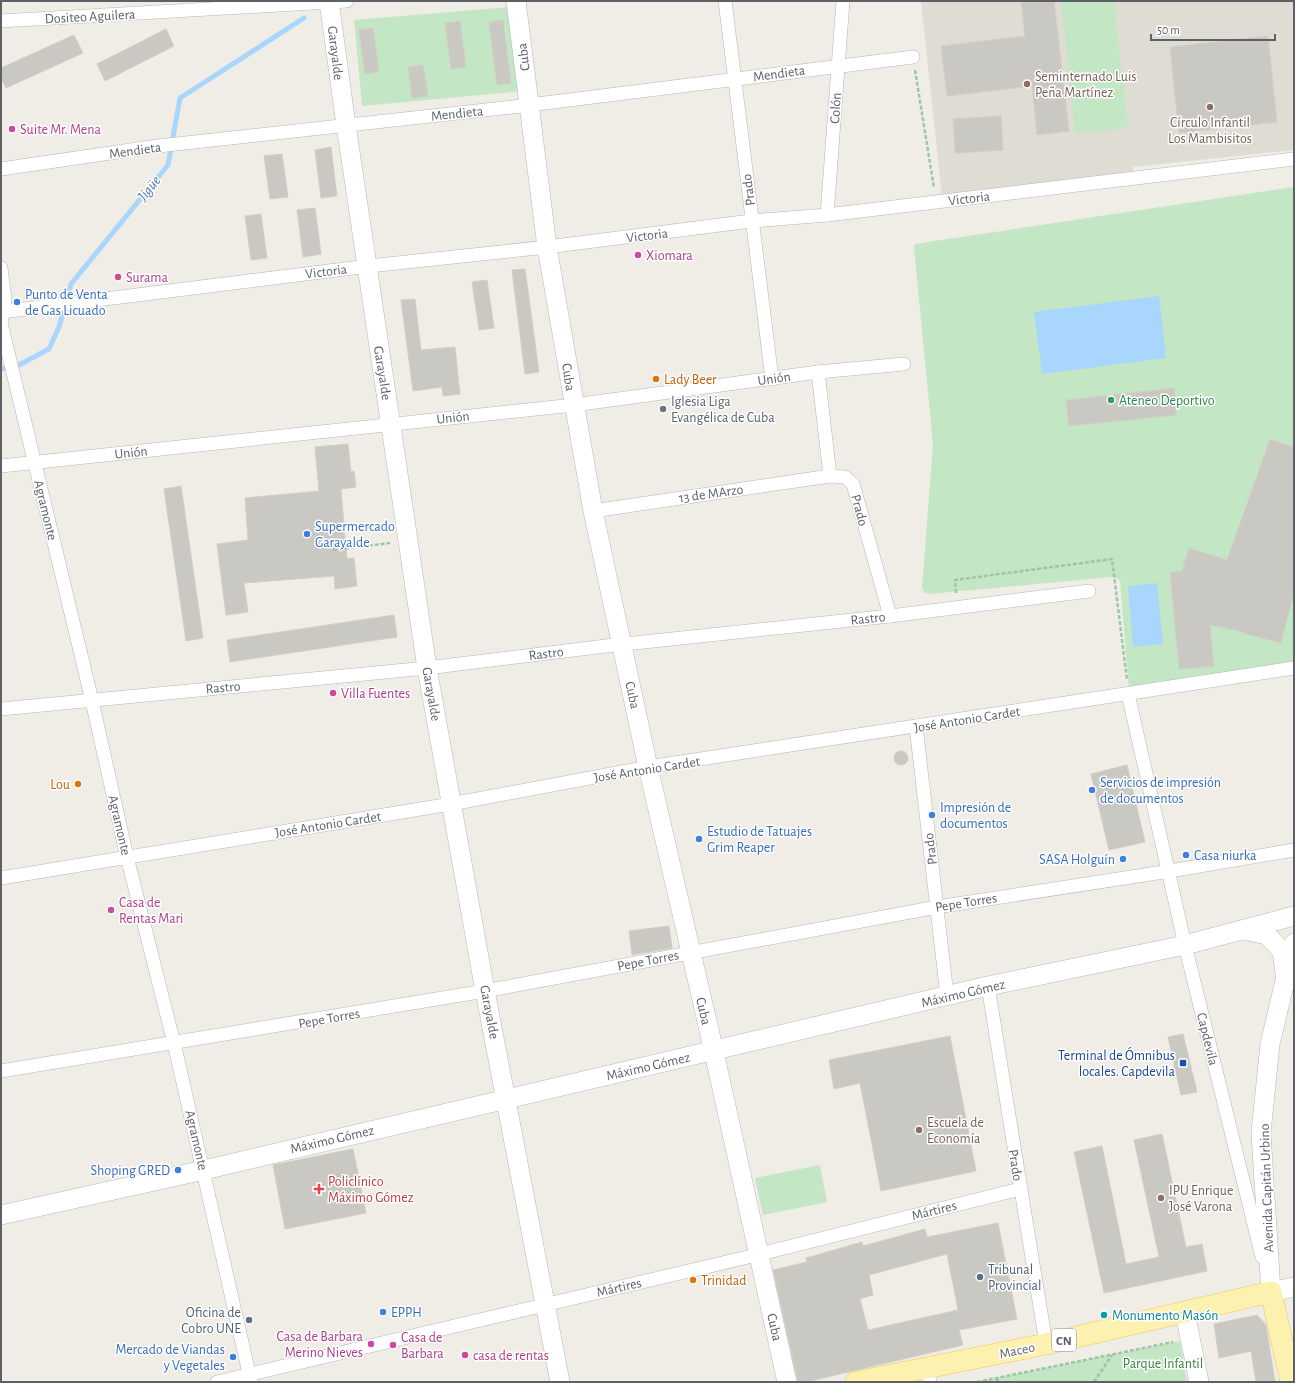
<svg xmlns="http://www.w3.org/2000/svg" width="1295" height="1383" viewBox="0 0 1295 1383" font-family="'Alegreya Sans',sans-serif">
	<style>
		.education { fill: #dfdcd4 }
		.green { fill: #c3e6c4 }
		.water { fill: #a9d6fc }
		.lines { fill: none; stroke-linecap: round; stroke-linejoin: round }
		.stream { stroke: #a9d6fc; stroke-width: 5 }
		.building { fill: #cac8c3; stroke: #d4cfc4; fill-rule: evenodd }
		.street-casing { stroke: #b3b6ba; stroke-width: 14 }
		.secondary-casing { stroke: #b4b8bd; stroke-width: 20 }
		.primary-casing { stroke: #edc861; stroke-width: 22 }
		.path { stroke: #9dc6a9; stroke-width: 2.5; stroke-dasharray: 4 2; stroke-linecap: butt }
		.street { stroke: #fff; stroke-width: 13 }
		.secondary { stroke: #fff; stroke-width: 19 }
		.primary { stroke: #fcf1ae; stroke-width: 21 }
		.education-dot { fill: #8d6e63; stroke: #fff; stroke-width: 1.5 }
		.hotel-dot { fill: #d1479c; stroke: #fff; stroke-width: 1.5 }
		.shop-dot { fill: #3f7fe0; stroke: #fff; stroke-width: 1.5 }
		.food-dot { fill: #e8710a; stroke: #fff; stroke-width: 1.5 }
		.leisure-dot { fill: #2e9e5b; stroke: #fff; stroke-width: 1.5 }
		.worship-dot { fill: #6b7280; stroke: #fff; stroke-width: 1.5 }
		.transit-dot { fill: #1a4fb4; stroke: #fff; stroke-width: 1.5 }
		.health-dot { fill: #e0444e; stroke: #fff; stroke-width: 1.5 }
		.service-dot { fill: #5c6f8a; stroke: #fff; stroke-width: 1.5 }
		.culture-dot { fill: #0f9aa8; stroke: #fff; stroke-width: 1.5 }
		.labels { text-anchor: middle; stroke-width: 3; stroke-linejoin: round; paint-order: stroke }
		.shield { fill: #fff; stroke: #8e9094; stroke-width: 1 }
		.shield-label { font-size: 13px; font-weight: bold; fill: #5d6166 }
		.street-label { font-size: 14px; fill: #5d6166; stroke: #fff }
		.education-label { font-size: 14px; fill: #785e54; stroke: #fff; text-anchor: start }
		.hotel-label { font-size: 14px; fill: #b23c85; stroke: #fff; text-anchor: start }
		.shop-label { font-size: 14px; fill: #366cbe; stroke: #fff; text-anchor: start }
		.food-label { font-size: 14px; fill: #c56008; stroke: #fff; text-anchor: start }
		.leisure-label { font-size: 14px; fill: #27864d; stroke: #fff; text-anchor: start }
		.worship-label { font-size: 14px; fill: #5b616d; stroke: #fff; text-anchor: start }
		.transit-label { font-size: 14px; fill: #164399; stroke: #fff; text-anchor: end }
		.health-label { font-size: 14px; fill: #be3a42; stroke: #fff; text-anchor: start }
		.service-label { font-size: 14px; fill: #4e5e75; stroke: #fff; text-anchor: start }
		.culture-label { font-size: 14px; fill: #0d838f; stroke: #fff; text-anchor: start }
		.park-label { font-size: 14px; fill: #38823d; stroke: #fff }
		.water-label { font-size: 15px; font-style: italic; fill: #4577ae; stroke: #fff }
	</style>
	<rect width="100%" height="100%" fill="#efede6"/>
	<polygon class="education" points="921,1 1294,1 1294,150 1133,167 1133,176 942,197"/>
	<g class="green">
		<polygon points="1061,1 1114,1 1128,128 1075,134"/>
		<polygon points="511,7 522,91 362,106 354,20"/>
		<polygon points="1294,187 1294,666 1129,688 1120,581 1117,578 1112,577 929,594 924,592 922,588 933,444 914,247 915,244"/>
		<polygon points="820,1165 827,1202 763,1215 755,1178"/>
		<polygon points="1180,1341 1187,1382 977,1382 997,1378"/>
	</g>
	<g class="water">
		<polygon points="1159,296 1166,358 1042,374 1034,312"/>
		<polygon points="1157,583 1163,644 1133,647 1128,586"/>
	</g>
	<g class="lines">
		<polyline class="stream" points="1,369 19,365 49,349 59,327 71,284 168,165 180,98 304,18"/>
	</g>
	<g class="building">
		<polygon points="1021,1 1054,1 1069,131 1037,135 1032,86 947,96 941,46 1025,36"/>
		<polygon points="503,20 511,83 497,85 489,22"/>
		<polygon points="460,21 466,67 451,69 445,23"/>
		<polygon points="373,28 379,72 365,74 359,30"/>
		<polygon points="166,29 174,46 105,81 97,64"/>
		<polygon points="74,35 83,53 6,88 1,78 1,68"/>
		<polygon points="1268,36 1277,122 1179,133 1170,47"/>
		<polygon points="423,65 428,96 412,98 408,67"/>
		<polygon points="1001,116 1003,150 955,153 953,119"/>
		<polygon points="331,147 337,196 321,198 315,150"/>
		<polygon points="282,154 288,197 270,199 264,156"/>
		<polygon points="315,208 321,254 303,257 297,210"/>
		<polygon points="261,214 267,258 251,260 245,216"/>
		<polygon points="525,269 539,372 525,374 512,270"/>
		<polygon points="487,280 494,328 479,330 472,282"/>
		<polygon points="415,299 421,350 455,347 460,394 443,396 442,387 413,391 401,300"/>
		<polygon points="1174,388 1176,415 1069,426 1066,400"/>
		<polygon points="1270,439 1294,448 1294,592 1281,643 1243,633 1244,632 1210,625 1214,666 1179,669 1170,572 1182,571 1189,548 1227,560"/>
		<polygon points="348,444 351,472 354,471 356,487 341,489 347,559 354,558 357,586 335,589 334,576 244,583 248,612 226,615 217,544 248,540 245,498 319,491 315,447"/>
		<polygon points="181,486 203,638 186,641 164,489"/>
		<polygon points="394,615 397,637 230,662 227,640"/>
		<circle cx="901" cy="758" r="7"/>
		<polygon points="1127,765 1145,842 1109,850 1091,774"/>
		<polygon points="669,926 672,948 632,955 629,931"/>
		<polygon points="1183,1034 1197,1092 1181,1095 1168,1037"/>
		<polygon points="950,1036 976,1171 881,1191 860,1083 834,1089 829,1060"/>
		<polygon points="1162,1134 1186,1247 1202,1244 1207,1271 1104,1293 1074,1152 1102,1146 1126,1264 1159,1257 1134,1140"/>
		<polygon points="353,1149 366,1213 285,1229 273,1165"/>
		<path d="M998 1223 1017 1319 959 1330 963 1345 806 1382H798L773 1270 807 1262 806 1258 862 1242 863 1246 925 1229 927 1237ZM947 1254 958 1310 868 1330 860 1299 873 1295 869 1275Z"/>
		<polygon points="1257,1315 1266,1325 1275,1382 1256,1382 1251,1351 1219,1358 1214,1324"/>
	</g>
	<g class="lines">
		<defs>
			<g id="street">
				<polyline points="725,1 772,379"/>
				<polyline points="1,21 347,1"/>
				<polyline points="1,169 158,146 521,106 913,57"/>
				<polyline points="827,215 843,1"/>
				<polyline points="1,268 5,300 1,323 90,692 127,857 174,1043 251,1382"/>
				<polyline points="1,312 369,266 547,247 751,221 827,215 1294,159"/>
				<polyline points="818,372 830,476 845,477 853,484 890,616"/>
				<polyline points="1,466 574,405 818,372 904,364"/>
				<polyline points="593,511 830,476"/>
				<polyline points="1128,694 1185,945 1262,1257"/>
				<polyline points="1,709 427,668 606,646 890,616 1089,591"/>
				<polyline points="916,726 947,996"/>
				<polyline points="1,878 451,804 648,767 1294,668"/>
				<polyline points="988,986 1046,1344"/>
				<polyline points="1,1071 485,991 937,907 1170,871 1294,850"/>
				<polyline points="927,1368 930,1382"/>
				<polyline points="217,1382 748,1257 1020,1189"/>
			</g>
			<g id="secondary">
				<polyline points="329,1 346,125 427,668 485,991 560,1382"/>
				<polyline points="516,1 547,247 593,511 648,767 712,1043 787,1382"/>
				<polyline points="1244,930 1267,935 1282,951 1285,973"/>
				<polyline points="1294,943 1270,1044 1261,1133 1271,1292 1294,1287"/>
				<polyline points="1,1215 204,1170 988,986 1185,945 1294,916"/>
				<polyline points="1185,1313 1199,1382"/>
			</g>
			<polyline id="primary" points="856,1382 1046,1344 1271,1292 1291,1382"/>
		</defs>
		<use href="#street" class="street-casing"/>
		<use href="#secondary" class="secondary-casing"/>
		<use href="#primary" class="primary-casing"/>
		<g class="path">
			<polyline points="915,70 934,188"/>
			<polyline points="333,550 390,543"/>
			<polyline points="956,593 955,580 1112,559 1127,680"/>
			<polyline points="997,1378 998,1382"/>
			<polyline points="977,1382 1173,1342"/>
			<polyline points="1094,1382 1112,1355"/>
		</g>
		<use href="#street" class="street"/>
		<use href="#secondary" class="secondary"/>
		<use href="#primary" class="primary"/>
	</g>
	<g class="education-dot">
		<circle cx="1027" cy="84" r="4"/>
		<circle cx="1210" cy="107" r="4"/>
		<circle cx="919" cy="1130" r="4"/>
		<circle cx="1161" cy="1198" r="4"/>
	</g>
	<g class="hotel-dot">
		<circle cx="12" cy="129" r="4"/>
		<circle cx="638" cy="255" r="4"/>
		<circle cx="118" cy="277" r="4"/>
		<circle cx="333" cy="693" r="4"/>
		<circle cx="111" cy="910" r="4"/>
		<circle cx="371" cy="1344" r="4"/>
		<circle cx="393" cy="1345" r="4"/>
		<circle cx="465" cy="1355" r="4"/>
	</g>
	<g class="shop-dot">
		<circle cx="17" cy="302" r="4"/>
		<circle cx="307" cy="534" r="4"/>
		<circle cx="1092" cy="790" r="4"/>
		<circle cx="932" cy="815" r="4"/>
		<circle cx="699" cy="839" r="4"/>
		<circle cx="1186" cy="855" r="4"/>
		<circle cx="1123" cy="859" r="4"/>
		<circle cx="178" cy="1170" r="4"/>
		<circle cx="383" cy="1312" r="4"/>
		<circle cx="233" cy="1357" r="4"/>
	</g>
	<g class="food-dot">
		<circle cx="656" cy="379" r="4"/>
		<circle cx="78" cy="784" r="4"/>
		<circle cx="693" cy="1280" r="4"/>
	</g>
	<circle class="leisure-dot" cx="1111" cy="400" r="4"/>
	<circle class="worship-dot" cx="663" cy="409" r="4"/>
	<rect class="transit-dot" x="1179" y="1059" width="8" height="8" rx="2"/>
	<path class="health-dot" d="M317 1183h4v4h4v4h-4v4h-4v-4h-4v-4h4z"/>
	<g class="service-dot">
		<circle cx="980" cy="1277" r="4"/>
		<circle cx="249" cy="1320" r="4"/>
	</g>
	<circle class="culture-dot" cx="1104" cy="1315" r="4"/>
	<g class="labels">
		<rect class="shield" x="1052" y="1329" width="24" height="22" rx="3"/>
		<g class="shield-label">
			<text x="1064" y="1345">CN</text>
		</g>
		<g class="street-label">
			<text transform="translate(90 16) rotate(-3)" y="5">Dositeo Aguilera</text>
			<text transform="translate(336 53) rotate(83)" y="5">Garayalde</text>
			<text transform="translate(523 57) rotate(-97)" y="5">Cuba</text>
			<text transform="translate(779 73) rotate(-8)" y="5">Mendieta</text>
			<text transform="translate(835 108) rotate(-86)" y="5">Colón</text>
			<text transform="translate(457 113) rotate(-6)" y="5">Mendieta</text>
			<text transform="translate(135 150) rotate(-8)" y="5">Mendieta</text>
			<text transform="translate(748 190) rotate(-97)" y="5">Prado</text>
			<text transform="translate(969 198) rotate(-7)" y="5">Victoria</text>
			<text transform="translate(647 235) rotate(-7)" y="5">Victoria</text>
			<text transform="translate(326 271) rotate(-7)" y="5">Victoria</text>
			<text transform="translate(383 373) rotate(81)" y="5">Garayalde</text>
			<text transform="translate(569 377) rotate(81)" y="5">Cuba</text>
			<text transform="translate(774 378) rotate(-8)" y="5">Unión</text>
			<text transform="translate(453 417) rotate(-6)" y="5">Unión</text>
			<text transform="translate(131 452) rotate(-6)" y="5">Unión</text>
			<text transform="translate(711 493) rotate(-8)" y="5">13 de MArzo</text>
			<text transform="translate(46 510) rotate(76)" y="5">Agramonte</text>
			<text transform="translate(860 510) rotate(75)" y="5">Prado</text>
			<text transform="translate(868 618) rotate(-6)" y="5">Rastro</text>
			<text transform="translate(546 653) rotate(-7)" y="5">Rastro</text>
			<text transform="translate(223 687) rotate(-5)" y="5">Rastro</text>
			<text transform="translate(432 694) rotate(80)" y="5">Garayalde</text>
			<text transform="translate(633 695) rotate(78)" y="5">Cuba</text>
			<text transform="translate(967 719) rotate(-9)" y="5">José Antonio Cardet</text>
			<text transform="translate(647 769) rotate(-9)" y="5">José Antonio Cardet</text>
			<text transform="translate(328 824) rotate(-9)" y="5">José Antonio Cardet</text>
			<text transform="translate(120 825) rotate(77)" y="5">Agramonte</text>
			<text transform="translate(930 849) rotate(-97)" y="5">Prado</text>
			<text transform="translate(966 902) rotate(-9)" y="5">Pepe Torres</text>
			<text transform="translate(648 960) rotate(-11)" y="5">Pepe Torres</text>
			<text transform="translate(963 993) rotate(-13)" y="5">Máximo Gómez</text>
			<text transform="translate(704 1011) rotate(77)" y="5">Cuba</text>
			<text transform="translate(490 1012) rotate(79)" y="5">Garayalde</text>
			<text transform="translate(329 1018) rotate(-10)" y="5">Pepe Torres</text>
			<text transform="translate(1208 1039) rotate(76)" y="5">Capdevila</text>
			<text transform="translate(648 1066) rotate(-13)" y="5">Máximo Gómez</text>
			<text transform="translate(332 1139) rotate(-13)" y="5">Máximo Gómez</text>
			<text transform="translate(197 1140) rotate(77)" y="5">Agramonte</text>
			<text transform="translate(1016 1165) rotate(81)" y="5">Prado</text>
			<text transform="translate(1266 1188) rotate(-92)" y="5">Avenida Capitán Urbino</text>
			<text transform="translate(934 1210) rotate(-14)" y="5">Mártires</text>
			<text transform="translate(619 1287) rotate(-13)" y="5">Mártires</text>
			<text transform="translate(775 1327) rotate(77)" y="5">Cuba</text>
			<text transform="translate(1017 1350) rotate(-12)" y="5">Maceo</text>
		</g>
		<g class="education-label">
			<text x="1035" y="81">Seminternado Luis<tspan x="1035" dy="16">Peña Martínez</tspan></text>
			<text x="1210" y="127" text-anchor="middle">Círculo Infantil<tspan x="1210" dy="16">Los Mambisitos</tspan></text>
			<text x="927" y="1127">Escuela de<tspan x="927" dy="16">Economía</tspan></text>
			<text x="1169" y="1195">IPU Enrique<tspan x="1169" dy="16">José Varona</tspan></text>
		</g>
		<g class="hotel-label">
			<text x="20" y="134">Suite Mr. Mena</text>
			<text x="646" y="260">Xiomara</text>
			<text x="126" y="282">Surama</text>
			<text x="341" y="698">Villa Fuentes</text>
			<text x="119" y="907">Casa de<tspan x="119" dy="16">Rentas Mari</tspan></text>
			<text x="363" y="1341" text-anchor="end">Casa de Barbara<tspan x="363" dy="16">Merino Nieves</tspan></text>
			<text x="401" y="1342">Casa de<tspan x="401" dy="16">Barbara</tspan></text>
			<text x="473" y="1360">casa de rentas</text>
		</g>
		<g class="shop-label">
			<text x="25" y="299">Punto de Venta<tspan x="25" dy="16">de Gas Licuado</tspan></text>
			<text x="315" y="531">Supermercado<tspan x="315" dy="16">Garayalde</tspan></text>
			<text x="1100" y="787">Servicios de impresión<tspan x="1100" dy="16">de documentos</tspan></text>
			<text x="940" y="812">Impresión de<tspan x="940" dy="16">documentos</tspan></text>
			<text x="707" y="836">Estudio de Tatuajes<tspan x="707" dy="16">Grim Reaper</tspan></text>
			<text x="1194" y="860">Casa niurka</text>
			<text x="1115" y="864" text-anchor="end">SASA Holguín</text>
			<text x="170" y="1175" text-anchor="end">Shoping GRED</text>
			<text x="391" y="1317">EPPH</text>
			<text x="225" y="1354" text-anchor="end">Mercado de Viandas<tspan x="225" dy="16">y Vegetales</tspan></text>
		</g>
		<g class="food-label">
			<text x="664" y="384">Lady Beer</text>
			<text x="70" y="789" text-anchor="end">Lou</text>
			<text x="701" y="1285">Trinidad</text>
		</g>
		<g class="leisure-label">
			<text x="1119" y="405">Ateneo Deportivo</text>
		</g>
		<g class="worship-label">
			<text x="671" y="406">Iglesia Liga<tspan x="671" dy="16">Evangélica de Cuba</tspan></text>
		</g>
		<g class="transit-label">
			<text x="1175" y="1060">Terminal de Ómnibus<tspan x="1175" dy="16">locales. Capdevila</tspan></text>
		</g>
		<g class="health-label">
			<text x="328" y="1186">Policlínico<tspan x="328" dy="16">Máximo Gómez</tspan></text>
		</g>
		<g class="service-label">
			<text x="988" y="1274">Tribunal<tspan x="988" dy="16">Provincial</tspan></text>
			<text x="241" y="1317" text-anchor="end">Oficina de<tspan x="241" dy="16">Cobro UNE</tspan></text>
		</g>
		<g class="culture-label">
			<text x="1112" y="1320">Monumento Masón</text>
		</g>
		<g class="park-label">
			<text x="1163" y="1368">Parque Infantil</text>
		</g>
		<g class="water-label">
			<text transform="translate(149 188) rotate(-51)" y="5">Jigüe</text>
		</g>
	</g>
	<rect width="1295" height="1383" fill="none" stroke="#5d6166" stroke-width="4"/>
	<path d="M1151 34v6h124v-6" fill="none" stroke="#5d6166" stroke-width="2"/>
	<text x="1157" y="34" font-size="12" fill="#5d6166" stroke="#ffffff" stroke-width="3" paint-order="stroke">50 m</text>
</svg>
